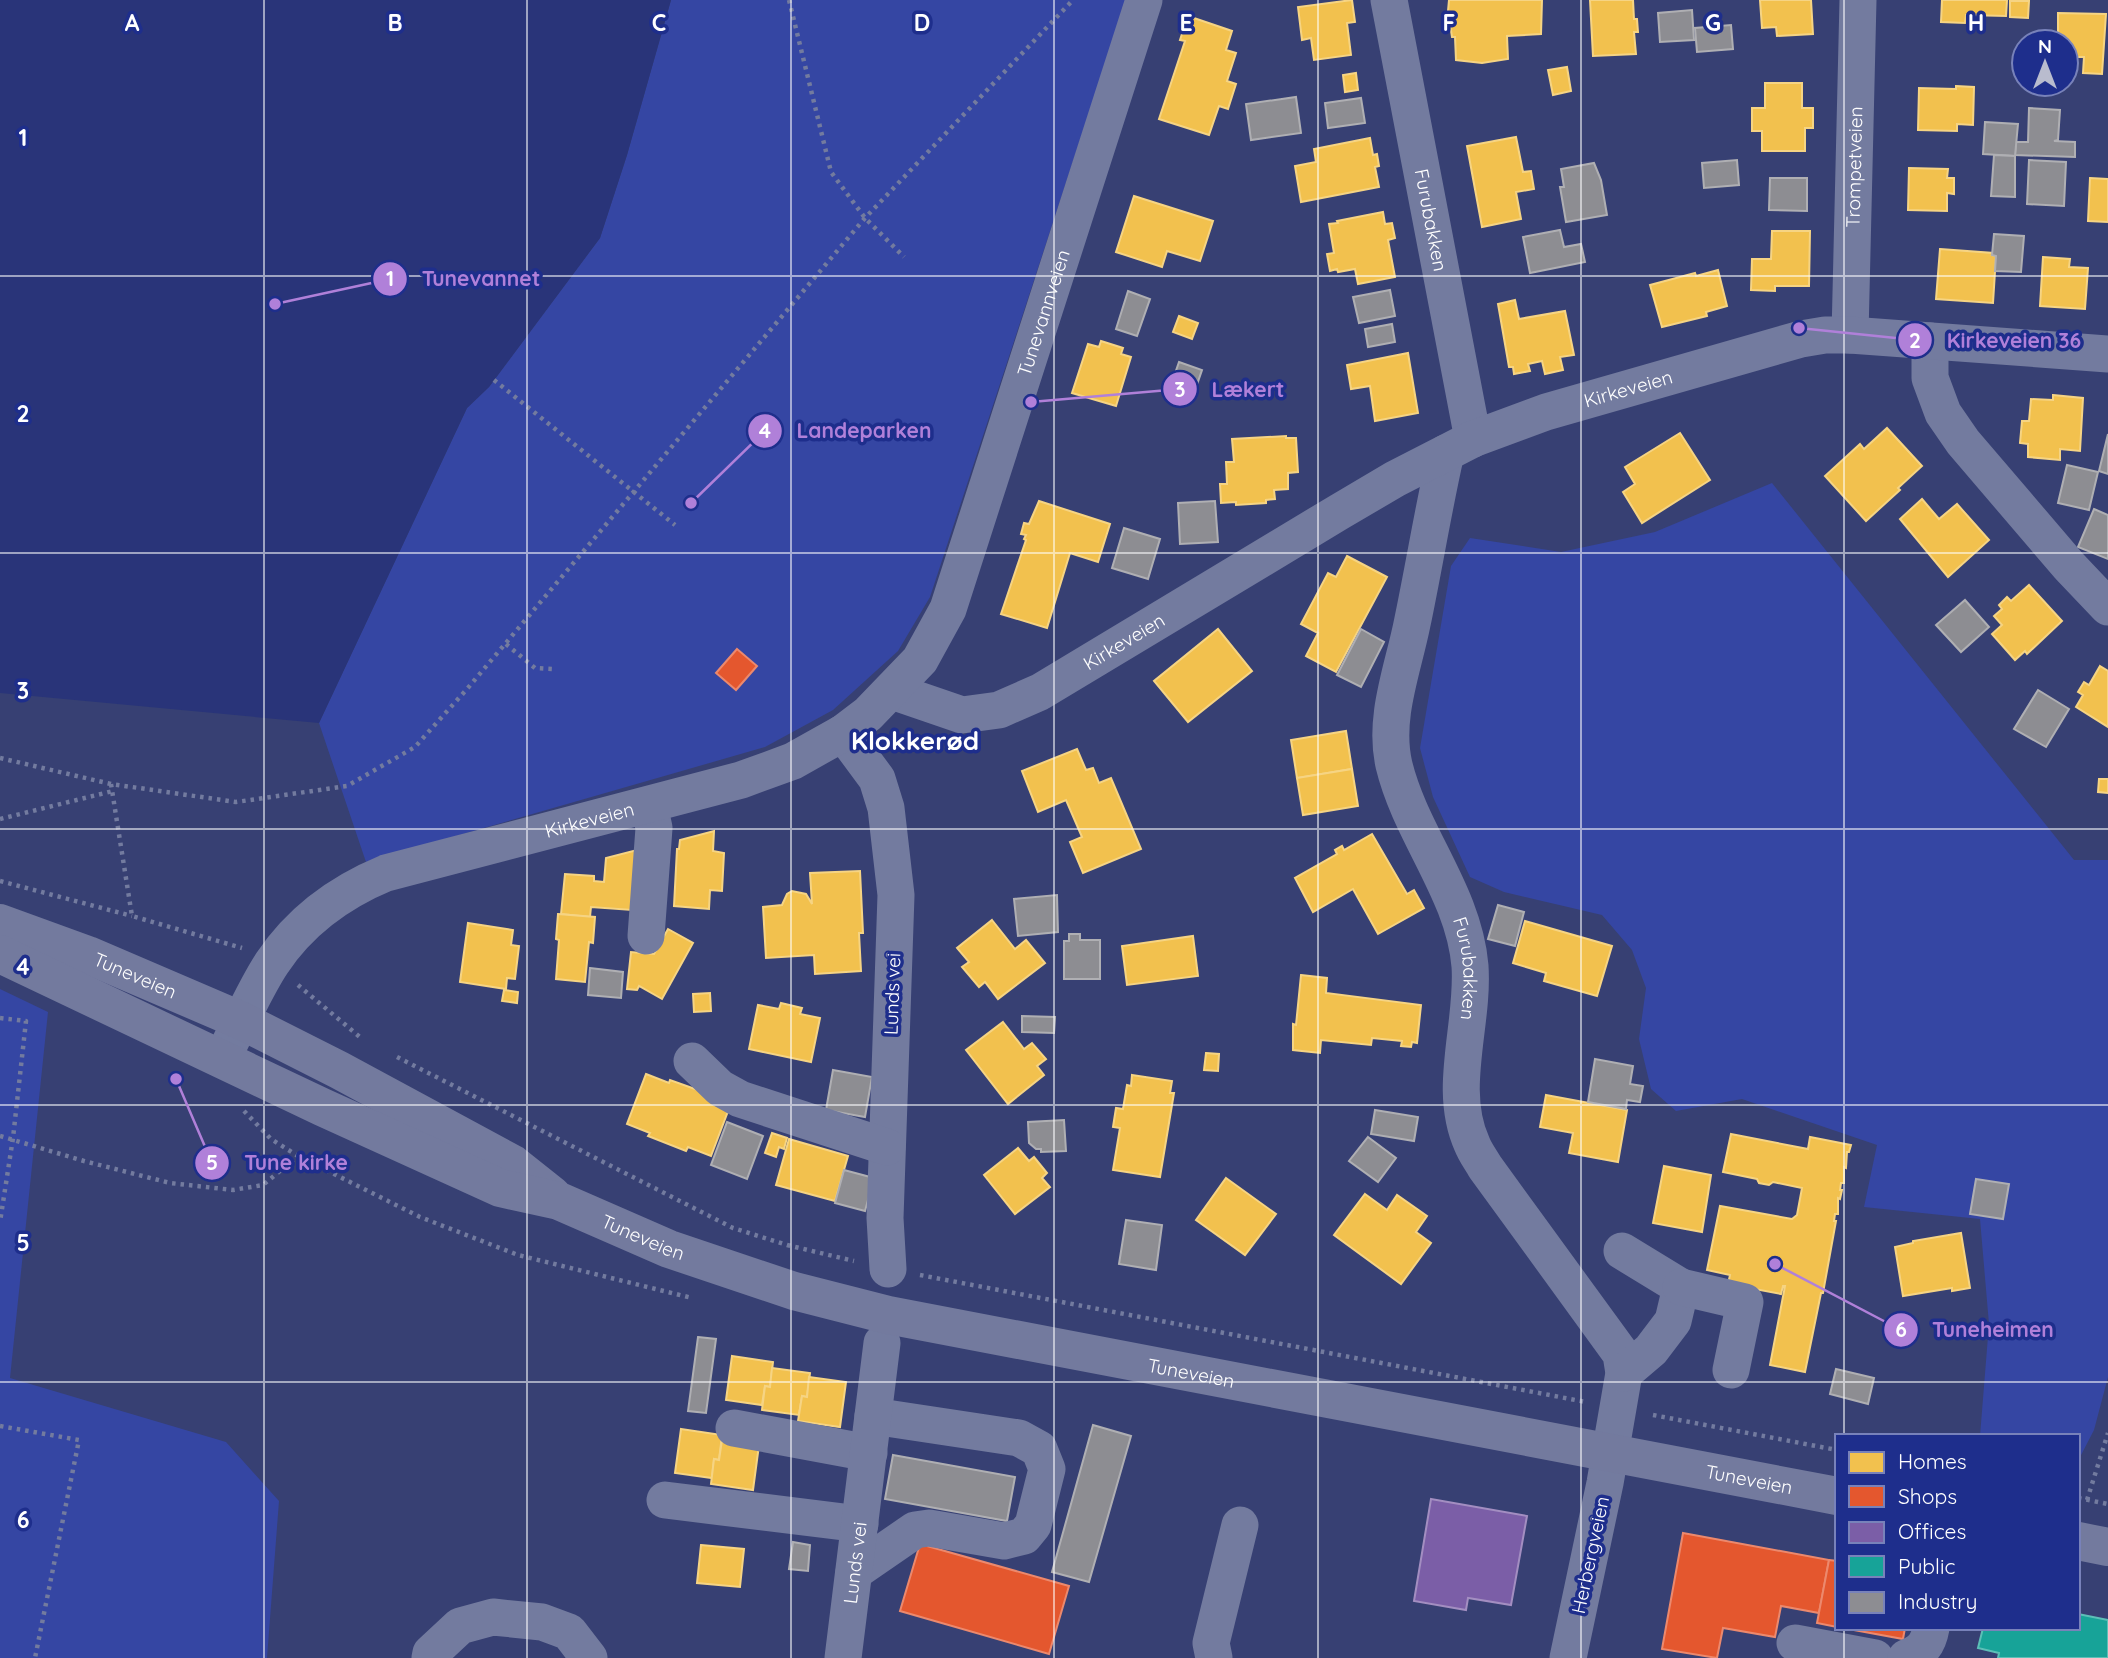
<svg xmlns="http://www.w3.org/2000/svg" width="2108" height="1658" viewBox="0 0 2108 1658" font-family="Quicksand,sans-serif">
	<style>
		.green { fill: #3546a3 }
		.water { fill: #293479 }
		.homes { fill: #f2c14e; stroke: #f6d483; stroke-width: 2 }
		.shops { fill: #e4572e; stroke: #ec896d; stroke-width: 2 }
		.offices { fill: #7b5ea7; stroke: #a38ec1; stroke-width: 2 }
		.public { fill: #17a398; stroke: #5dbfb7; stroke-width: 2 }
		.industry { fill: #8d8d92; stroke: #afafb3; stroke-width: 2 }
		.lines { fill: none; stroke-linecap: round; stroke-linejoin: round }
		.path { stroke: #737b9f; stroke-width: 4.5; stroke-dasharray: 3.5 5; stroke-linecap: butt }
		.minor { stroke: #737b9f; stroke-width: 37 }
		.major { stroke: #737a9e; stroke-width: 38 }
		.grid { fill: none; stroke: #fff; stroke-width: 2; stroke-opacity: 0.55 }
		.labels { text-anchor: middle; stroke-width: 7; stroke-linejoin: round; paint-order: stroke }
		.street-label { font-size: 19px; fill: #fff; stroke: #1e2e8c }
		.district-label { font-size: 26px; font-weight: bold; fill: #fff; stroke: #1e2e8c }
		.grid-label { font-size: 23px; text-anchor: middle; font-weight: bold; fill: #fff; stroke: #1e2e8c; stroke-width: 7; stroke-linejoin: round; paint-order: stroke }
		.leader { fill: none; stroke: #b080d9; stroke-width: 2.5 }
		.callout-dot { fill: #b080d9; stroke: #1e2e8c; stroke-width: 2.5 }
		.mark-label { font-size: 21px; text-anchor: middle; font-weight: bold; fill: #fff }
		.callout-label { font-size: 21px; text-anchor: middle; font-weight: bold; fill: #b080d9; stroke: #1e2e8c; stroke-width: 7; stroke-linejoin: round; paint-order: stroke }
	</style>
	<rect width="100%" height="100%" fill="#374073"/>
	<g class="green">
		<polygon points="671,0 1126,0 930,597 898,651 833,710 765,747 366,862 319,723 467,408 489,387 600,238 627,155"/>
		<polygon points="1772,483 2074,860 2108,860 2108,1377 2094,1430 2078,1461 2078,1436 1980,1436 1989,1324 1980,1219 1864,1207 1877,1145 1742,1099 1676,1111 1651,1089 1639,1039 1646,988 1632,950 1602,915 1504,892 1470,877 1433,797 1420,748 1451,566 1470,538 1561,552 1655,532"/>
		<polygon points="0,989 48,1012 10,1378 226,1442 279,1501 267,1658 0,1658"/>
	</g>
	<polygon class="water" points="0,0 671,0 627,155 600,238 489,387 467,408 319,723 0,693"/>
	<g class="homes">
		<polygon points="1352,0 1355,22 1347,23 1351,55 1314,60 1311,38 1302,40 1298,7"/>
		<polygon points="1449,0 1542,0 1541,34 1507,36 1508,59 1482,63 1456,60 1455,37 1452,37 1448,11"/>
		<polygon points="1590,0 1633,0 1634,19 1637,19 1638,32 1634,32 1636,54 1593,56"/>
		<polygon points="1760,0 1811,0 1813,34 1777,36 1776,27 1762,28"/>
		<polygon points="1942,0 2007,0 2006,16 1966,15 1965,23 1941,22"/>
		<polygon points="2010,1 2029,1 2028,18 2010,17"/>
		<polygon points="2058,13 2106,14 2102,74 2083,73 2084,57 2076,57 2076,70 2066,70 2066,42 2051,42 2052,33 2058,33"/>
		<polygon points="1188,16 1232,31 1226,50 1236,53 1227,81 1236,84 1228,109 1219,106 1209,135 1159,119 1185,41 1180,40"/>
		<polygon points="1567,67 1571,91 1553,95 1548,70"/>
		<polygon points="1356,73 1358,90 1345,92 1343,75"/>
		<polygon points="1765,83 1802,83 1802,108 1813,108 1813,128 1805,128 1805,151 1762,151 1762,131 1752,131 1752,108 1765,108"/>
		<polygon points="1956,86 1974,87 1973,125 1957,124 1957,131 1918,130 1919,88 1956,89"/>
		<polygon points="1516,137 1523,172 1531,171 1534,189 1516,192 1521,219 1482,227 1467,146"/>
		<polygon points="1370,138 1373,155 1377,154 1379,166 1375,167 1379,187 1301,202 1295,166 1316,162 1314,149"/>
		<polygon points="1909,168 1948,169 1947,178 1954,178 1954,194 1947,193 1947,211 1908,210"/>
		<polygon points="2090,178 2108,179 2108,222 2088,221"/>
		<polygon points="1134,196 1213,221 1200,261 1167,251 1162,267 1116,252"/>
		<polygon points="1383,212 1385,224 1392,223 1395,238 1388,240 1395,277 1358,284 1355,269 1338,272 1337,269 1330,271 1327,254 1334,253 1329,224 1338,223 1337,221"/>
		<polygon points="1772,231 1810,231 1809,286 1775,286 1775,291 1751,290 1752,259 1771,259"/>
		<polygon points="1940,249 1993,253 1992,255 1996,256 1993,303 1936,299"/>
		<polygon points="2043,257 2070,259 2069,267 2088,268 2085,309 2040,306"/>
		<polygon points="1718,270 1727,306 1706,312 1707,316 1662,327 1650,285 1695,273 1696,276"/>
		<polygon points="1515,300 1519,319 1565,311 1574,355 1560,357 1563,370 1545,374 1542,361 1528,364 1530,371 1514,374 1513,367 1509,367 1498,304"/>
		<polygon points="1179,316 1198,323 1192,339 1173,332"/>
		<polygon points="1101,341 1123,348 1121,354 1131,357 1116,406 1072,393 1088,344 1099,347"/>
		<polygon points="1408,353 1418,413 1375,421 1370,386 1351,389 1347,365"/>
		<polygon points="2053,395 2083,398 2080,451 2060,449 2060,460 2028,457 2028,444 2020,443 2022,421 2029,421 2031,399 2053,400"/>
		<polygon points="1887,428 1922,466 1898,488 1900,490 1866,521 1825,476 1860,444 1864,449"/>
		<polygon points="1680,433 1710,480 1642,523 1623,492 1635,484 1625,467"/>
		<polygon points="1286,436 1286,438 1296,438 1298,472 1288,473 1288,489 1274,490 1275,499 1266,500 1266,503 1236,505 1236,502 1221,503 1220,484 1227,484 1226,462 1234,462 1232,439"/>
		<polygon points="1922,499 1939,519 1957,504 1989,540 1948,577 1900,519"/>
		<polygon points="1039,501 1110,524 1098,562 1070,553 1047,628 1001,614 1026,540 1024,539 1026,535 1021,534 1024,523 1029,524"/>
		<polygon points="1347,556 1387,577 1336,672 1306,656 1318,633 1301,624 1328,573 1336,577"/>
		<polygon points="2029,585 2062,621 2027,654 2025,651 2015,660 1992,634 2002,625 1994,616 2002,609 1999,605 2007,597 2011,601"/>
		<polygon points="1218,629 1252,671 1188,722 1154,681"/>
		<polygon points="2100,666 2108,671 2108,727 2076,707 2083,695 2078,692 2084,682 2089,685"/>
		<polygon points="1346,731 1352,769 1297,778 1291,740"/>
		<polygon points="1077,749 1086,770 1093,768 1099,783 1111,778 1141,849 1083,873 1070,842 1082,837 1066,800 1038,812 1022,771"/>
		<polygon points="1352,769 1358,806 1303,815 1297,778"/>
		<polygon points="2099,779 2108,779 2108,793 2098,792"/>
		<polygon points="714,831 713,851 724,853 722,891 710,890 709,909 674,906 677,849 679,849 680,840"/>
		<polygon points="1372,834 1407,894 1414,890 1424,908 1378,934 1353,889 1313,912 1295,878 1337,854 1335,850 1342,846 1344,850"/>
		<polygon points="637,850 632,910 591,907 590,917 561,914 565,874 594,876 594,881 604,882 606,858"/>
		<polygon points="860,871 863,933 859,933 861,971 815,974 814,955 766,958 763,907 782,905 787,894 792,891 806,894 812,904 810,873"/>
		<polygon points="558,914 595,917 593,943 589,942 585,982 556,979 559,940 556,939"/>
		<polygon points="992,920 1015,949 1026,940 1045,963 998,999 985,982 979,987 962,967 969,962 957,948"/>
		<polygon points="1525,921 1612,946 1597,996 1544,981 1546,973 1513,963"/>
		<polygon points="468,923 513,930 511,945 519,946 515,979 507,978 506,989 460,982"/>
		<polygon points="668,929 693,943 662,999 639,986 637,990 627,989 631,952 654,954"/>
		<polygon points="1193,936 1198,976 1127,985 1122,946"/>
		<polygon points="1301,975 1327,978 1326,993 1421,1005 1417,1043 1412,1042 1411,1047 1401,1046 1402,1041 1372,1038 1371,1045 1321,1040 1320,1053 1293,1050 1293,1024 1296,1025"/>
		<polygon points="504,990 518,992 517,1003 502,1001"/>
		<polygon points="710,993 711,1011 694,1012 693,994"/>
		<polygon points="781,1003 802,1008 800,1014 820,1018 811,1062 749,1049 758,1005 779,1009"/>
		<polygon points="1003,1022 1024,1049 1032,1043 1046,1059 1037,1066 1044,1075 1008,1104 966,1050"/>
		<polygon points="1206,1053 1219,1054 1218,1071 1204,1070"/>
		<polygon points="646,1074 669,1083 670,1080 709,1094 730,1106 711,1156 688,1147 686,1151 648,1136 650,1133 627,1124"/>
		<polygon points="1132,1075 1172,1081 1170,1093 1174,1093 1160,1177 1113,1170 1120,1128 1113,1127 1116,1108 1123,1109 1127,1085 1131,1086"/>
		<polygon points="1546,1095 1627,1110 1618,1162 1569,1153 1573,1133 1540,1127"/>
		<polygon points="772,1133 787,1138 784,1149 779,1147 776,1157 765,1153"/>
		<polygon points="1731,1134 1808,1149 1810,1137 1851,1145 1849,1152 1847,1152 1846,1168 1844,1167 1844,1183 1841,1183 1840,1190 1842,1190 1840,1199 1838,1198 1838,1214 1835,1214 1834,1221 1836,1221 1823,1293 1821,1293 1805,1372 1770,1365 1785,1286 1783,1286 1781,1294 1728,1284 1730,1275 1707,1270 1720,1206 1792,1219 1797,1215 1802,1188 1773,1182 1769,1185 1759,1183 1757,1179 1723,1172"/>
		<polygon points="789,1139 848,1156 835,1201 776,1185"/>
		<polygon points="1018,1148 1029,1161 1034,1157 1047,1173 1042,1178 1050,1187 1015,1214 984,1175"/>
		<polygon points="1664,1166 1711,1175 1702,1232 1653,1223"/>
		<polygon points="1226,1178 1276,1214 1245,1255 1196,1220"/>
		<polygon points="1365,1194 1387,1210 1397,1195 1427,1216 1416,1232 1431,1243 1401,1284 1334,1235"/>
		<polygon points="1961,1233 1970,1288 1952,1291 1952,1288 1903,1296 1895,1247 1913,1243 1913,1241"/>
		<polygon points="732,1356 773,1362 770,1387 765,1386 762,1405 726,1400"/>
		<polygon points="772,1368 810,1373 807,1397 802,1396 799,1415 762,1410 765,1386 770,1387"/>
		<polygon points="809,1377 846,1382 840,1427 798,1421 802,1396 807,1397"/>
		<polygon points="681,1429 722,1435 719,1460 714,1459 712,1478 675,1473"/>
		<polygon points="722,1440 759,1445 753,1490 711,1484 714,1459 719,1460"/>
		<polygon points="701,1545 744,1549 740,1587 697,1583"/>
	</g>
	<g class="shops">
		<polygon points="737,649 757,666 736,690 716,673"/>
		<polygon points="1683,1533 1829,1560 1819,1613 1781,1606 1775,1637 1723,1628 1717,1658 1662,1649"/>
		<polygon points="920,1544 1069,1586 1049,1654 900,1611"/>
		<polygon points="1829,1560 1837,1561 1837,1627 1817,1623"/>
		<polygon points="1843,1628 1905,1628 1903,1639"/>
	</g>
	<polygon class="offices" points="1431,1499 1527,1516 1511,1605 1468,1598 1466,1610 1414,1601"/>
	<polygon class="public" points="2078,1614 2108,1620 2108,1658 1998,1658 1999,1653 1978,1648 1983,1628 2078,1628"/>
	<g class="industry">
		<polygon points="1692,10 1694,40 1660,42 1658,13"/>
		<polygon points="1731,25 1733,49 1697,52 1695,28"/>
		<polygon points="1296,97 1301,133 1251,140 1246,104"/>
		<polygon points="1361,98 1365,123 1328,128 1325,103"/>
		<polygon points="2029,108 2060,110 2058,140 2054,141 2075,142 2075,157 2015,155 2016,142 2028,142"/>
		<polygon points="1985,122 2018,124 2015,156 1983,154"/>
		<polygon points="1994,155 2015,156 2015,197 1991,196"/>
		<polygon points="1737,160 1739,185 1704,188 1702,163"/>
		<polygon points="2029,160 2066,162 2064,206 2027,204"/>
		<polygon points="1594,163 1601,180 1607,215 1566,222 1560,187 1564,187 1561,169"/>
		<polygon points="1770,178 1807,178 1807,211 1769,210"/>
		<polygon points="1560,230 1564,247 1581,244 1585,262 1530,273 1523,237"/>
		<polygon points="1994,234 2024,236 2021,272 1995,271 1996,256 1992,255"/>
		<polygon points="1390,290 1395,316 1359,323 1353,297"/>
		<polygon points="1128,291 1150,299 1137,336 1116,329"/>
		<polygon points="1392,324 1395,342 1368,347 1365,329"/>
		<polygon points="1179,362 1202,370 1192,399 1169,391"/>
		<polygon points="2108,434 2108,474 2099,471"/>
		<polygon points="2067,465 2098,472 2089,510 2058,503"/>
		<polygon points="1215,501 1218,542 1180,544 1178,503"/>
		<polygon points="2094,509 2108,515 2108,559 2078,547"/>
		<polygon points="1124,528 1160,539 1148,579 1112,568"/>
		<polygon points="1965,600 1989,627 1961,652 1936,625"/>
		<polygon points="1361,629 1384,642 1361,687 1337,675"/>
		<polygon points="2038,690 2069,709 2046,747 2014,729"/>
		<polygon points="1057,895 1058,932 1018,936 1014,899"/>
		<polygon points="1498,905 1524,912 1515,946 1488,939"/>
		<polygon points="1069,934 1080,934 1080,940 1100,940 1100,979 1064,979 1064,941 1069,941"/>
		<polygon points="590,968 623,972 621,998 588,995"/>
		<polygon points="1022,1016 1055,1017 1054,1033 1022,1032"/>
		<polygon points="1595,1059 1633,1066 1630,1084 1643,1086 1640,1102 1627,1100 1626,1109 1588,1102"/>
		<polygon points="833,1070 872,1077 865,1117 826,1110"/>
		<polygon points="1375,1110 1418,1117 1414,1141 1371,1134"/>
		<polygon points="1064,1120 1066,1151 1041,1152 1041,1149 1036,1149 1029,1143 1028,1122"/>
		<polygon points="727,1122 763,1136 747,1179 711,1165"/>
		<polygon points="1368,1137 1396,1158 1378,1182 1349,1161"/>
		<polygon points="844,1170 874,1178 865,1211 835,1203"/>
		<polygon points="1976,1179 2009,1184 2003,1219 1970,1214"/>
		<polygon points="1126,1220 1162,1225 1156,1270 1119,1264"/>
		<polygon points="698,1337 716,1339 706,1413 688,1411"/>
		<polygon points="1836,1369 1874,1378 1868,1404 1830,1394"/>
		<polygon points="1093,1425 1131,1436 1089,1582 1052,1572"/>
		<polygon points="893,1455 1015,1477 1007,1521 885,1499"/>
		<polygon points="793,1542 810,1545 808,1571 789,1569"/>
	</g>
	<g class="lines">
		<g class="path">
			<polyline points="789,0 831,172 865,218 904,257"/>
			<polyline points="494,380 675,525"/>
			<polyline points="506,644 535,668 553,669"/>
			<polyline points="0,758 111,784 236,802 347,786 415,747 467,689 865,218 1073,0"/>
			<polyline points="111,784 132,916 242,948"/>
			<polyline points="0,819 113,791"/>
			<polyline points="0,881 132,916"/>
			<polyline points="298,985 361,1038"/>
			<polyline points="0,1018 26,1021 13,1138 0,1222"/>
			<polyline points="397,1057 733,1228 787,1245 854,1261"/>
			<polyline points="244,1111 271,1139 298,1156 420,1217 518,1255 692,1298"/>
			<polyline points="0,1136 84,1161 170,1183 233,1190 263,1185 298,1156"/>
			<polyline points="920,1275 1586,1402"/>
			<polyline points="1653,1415 1837,1450"/>
			<polyline points="0,1426 79,1440 35,1658"/>
			<polyline points="2078,1498 2108,1504"/>
			<polyline points="2087,1500 2108,1433"/>
		</g>
		<g class="minor">
			<path id="s1" d="M1389 0 1473 439"/>
			<path id="s2" d="M1850 335 1858 0"/>
			<polyline points="1930,341 1930,378 1943,413 1963,442 2069,566 2108,607"/>
			<path id="s3" d="M1446 453C1433 510 1424 567 1412 624 1403 669 1383 718 1394 765 1411 835 1464 893 1470 966 1474 1025 1447 1089 1472 1144 1475 1152 1481 1160 1485 1167L1621 1354 1624 1373 1605 1483 1568 1658"/>
			<path id="s4" d="M892 691 962 715 999 710 1040 692 1339 512 1395 479 1473 439 1546 412 1801 339 1825 335H1850L2108 354"/>
			<polyline points="843,733 877,779 886,808 896,895 885,1218 888,1269"/>
			<polyline points="646,936 654,828 649,805"/>
			<path id="s5" d="M222 1059C237 1030 254 990 272 963 300 921 340 892 386 873L741 780 793 761 843 733 868 714 920 660 948 609 1144 0"/>
			<polyline points="692,1061 720,1088 740,1099 887,1147"/>
			<polyline points="1622,1251 1681,1287 1673,1321 1651,1350 1624,1373"/>
			<polyline points="1681,1287 1745,1302 1731,1370"/>
			<polyline points="734,1428 869,1453"/>
			<polyline points="665,1500 860,1524"/>
			<polyline points="854,1572 915,1530 929,1528 1004,1541 1024,1536 1033,1525 1047,1469 1039,1449 1019,1438 873,1416"/>
			<polyline points="1795,1643 1875,1658"/>
			<polyline points="430,1658 431,1653 460,1626 493,1617 542,1622 569,1632 589,1658"/>
			<path id="s6" d="M843 1658 882 1343"/>
			<polyline points="1214,1658 1211,1643 1240,1525"/>
			<path d="M1906 1658C1922 1651 1928 1645 1931 1628"/>
		</g>
		<g class="major">
			<path id="s7" d="M0 923 88 955 242 1021 339 1070 513 1164 552 1195"/>
			<path id="s8" d="M0 954 322 1107 500 1188 559 1201 669 1249 794 1291 888 1315 1837 1496"/>
			<polyline points="2078,1541 2108,1547"/>
		</g>
	</g>
	<path class="grid" d="M264 0V1658M527 0V1658M791 0V1658M1054 0V1658M1318 0V1658M1581 0V1658M1844 0V1436M0 276H2108M0 553H2108M0 829H2108M0 1105H2108M0 1382H2108M1844 1628V1658"/>
	<g class="labels">
		<g class="street-label">
			<text dy="7" stroke="none"><textPath href="#s2" startOffset="168">Trompetveien</textPath></text>
			<text dy="7" stroke="none"><textPath href="#s1" startOffset="224">Furubakken</textPath></text>
			<text dy="7" stroke="none"><textPath href="#s5" startOffset="1211">Tunevannveien</textPath></text>
			<text dy="7" stroke="none"><textPath href="#s4" startOffset="821">Kirkeveien</textPath></text>
			<text dy="7" stroke="none"><textPath href="#s4" startOffset="254">Kirkeveien</textPath></text>
			<text dy="7" stroke="none"><textPath href="#s5" startOffset="466">Kirkeveien</textPath></text>
			<text dy="7" stroke="none"><textPath href="#s3" startOffset="536">Furubakken</textPath></text>
			<text dy="7" stroke="none"><textPath href="#s7" startOffset="145">Tuneveien</textPath></text>
			<text transform="translate(892 994) rotate(-88)" y="7">Lunds vei</text>
			<text dy="7" stroke="none"><textPath href="#s8" startOffset="704">Tuneveien</textPath></text>
			<text dy="7" stroke="none"><textPath href="#s8" startOffset="1270">Tuneveien</textPath></text>
			<text dy="7" stroke="none"><textPath href="#s8" startOffset="1838">Tuneveien</textPath></text>
			<text transform="translate(1590 1555) rotate(-78)" y="7">Herbergveien</text>
			<text dy="7" stroke="none"><textPath href="#s6" startOffset="96">Lunds vei</textPath></text>
		</g>
		<g class="district-label">
			<text x="915" y="750">Klokkerød</text>
		</g>
	</g>
	<g class="grid-label">
		<text x="132" y="31">A</text>
		<text x="395" y="31">B</text>
		<text x="659" y="31">C</text>
		<text x="922" y="31">D</text>
		<text x="1186" y="31">E</text>
		<text x="1449" y="31">F</text>
		<text x="1713" y="31">G</text>
		<text x="1976" y="31">H</text>
		<text x="23" y="146">1</text>
		<text x="23" y="422">2</text>
		<text x="23" y="699">3</text>
		<text x="23" y="975">4</text>
		<text x="23" y="1251">5</text>
		<text x="23" y="1528">6</text>
	</g>
	<path class="leader" d="M275 304L390 279M1799 328L1915 340M1031 402L1180 389M691 503L765 431M176 1079L212 1163M1775 1264L1901 1330"/>
	<g class="callout-dot">
		<circle cx="275" cy="304" r="7"/>
		<circle cx="1799" cy="328" r="7"/>
		<circle cx="1031" cy="402" r="7"/>
		<circle cx="691" cy="503" r="7"/>
		<circle cx="176" cy="1079" r="7"/>
		<circle cx="1775" cy="1264" r="7"/>
		<circle cx="390" cy="279" r="18"/>
		<circle cx="1915" cy="340" r="18"/>
		<circle cx="1180" cy="389" r="18"/>
		<circle cx="765" cy="431" r="18"/>
		<circle cx="212" cy="1163" r="18"/>
		<circle cx="1901" cy="1330" r="18"/>
	</g>
	<g class="mark-label">
		<text x="390" y="286">1</text>
		<text x="1915" y="348">2</text>
		<text x="1180" y="397">3</text>
		<text x="765" y="438">4</text>
		<text x="212" y="1170">5</text>
		<text x="1901" y="1337">6</text>
	</g>
	<g class="callout-label">
		<text x="481" y="286">Tunevannet</text>
		<text x="2014" y="348">Kirkeveien 36</text>
		<text x="1248" y="397">Lækert</text>
		<text x="864" y="438">Landeparken</text>
		<text x="296" y="1170">Tune kirke</text>
		<text x="1993" y="1337">Tuneheimen</text>
	</g>
	<rect x="1835" y="1434" width="245" height="196" fill="#1e2e8c" stroke="#7882ba" stroke-width="2"/>
	<rect x="1849" y="1452" width="35" height="21" fill="#f2c14e" stroke="#7882ba" stroke-width="2"/>
	<text x="1898" y="1469" font-size="21" fill="#ffffff">Homes</text>
	<rect x="1849" y="1486" width="35" height="21" fill="#e4572e" stroke="#7882ba" stroke-width="2"/>
	<text x="1898" y="1504" font-size="21" fill="#ffffff">Shops</text>
	<rect x="1849" y="1522" width="35" height="21" fill="#7b5ea7" stroke="#7882ba" stroke-width="2"/>
	<text x="1898" y="1539" font-size="21" fill="#ffffff">Offices</text>
	<rect x="1849" y="1556" width="35" height="21" fill="#17a398" stroke="#7882ba" stroke-width="2"/>
	<text x="1898" y="1574" font-size="21" fill="#ffffff">Public</text>
	<rect x="1849" y="1592" width="35" height="21" fill="#8d8d92" stroke="#7882ba" stroke-width="2"/>
	<text x="1898" y="1609" font-size="21" fill="#ffffff">Industry</text>
	<g transform="translate(2045 63)"><circle r="33" fill="#1e2e8c" stroke="#7882ba" stroke-width="2"/>
	<path d="M0-5L12 26L0 18L-12 26Z" fill="#b9bcce"/>
	<text y="-10" font-size="19" font-weight="bold" text-anchor="middle" fill="#ffffff">N</text>
	</g>
</svg>
